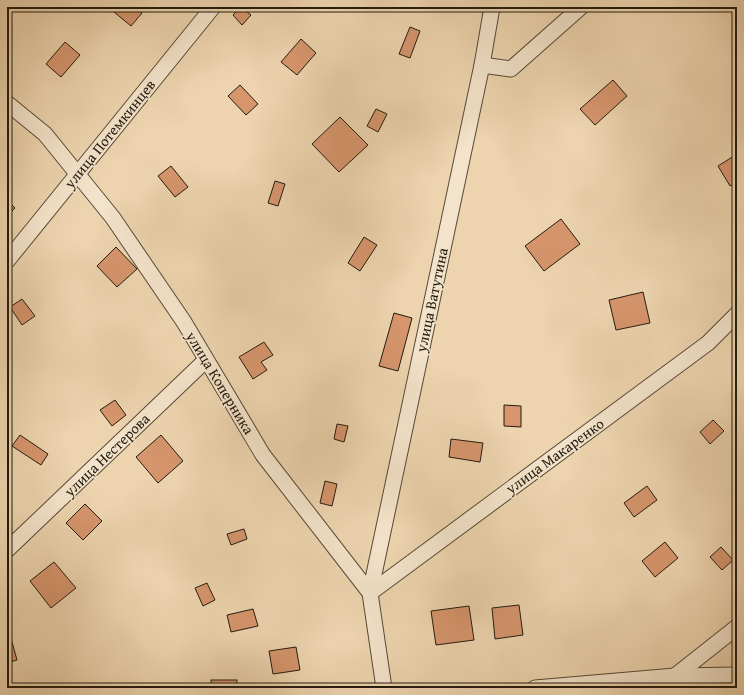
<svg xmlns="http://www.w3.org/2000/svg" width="744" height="695" viewBox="0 0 744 695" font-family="'Gentium Book Plus',serif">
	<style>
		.building { fill: #d6956d; stroke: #231b0f }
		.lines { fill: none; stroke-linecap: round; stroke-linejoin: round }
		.street-casing { stroke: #564937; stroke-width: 17 }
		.street { stroke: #f3e3ca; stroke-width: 15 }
		.labels { text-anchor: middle; stroke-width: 3; stroke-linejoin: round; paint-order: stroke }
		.street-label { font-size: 15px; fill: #231b0f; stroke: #f3e3ca }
	</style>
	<rect width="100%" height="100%" fill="#edd4ae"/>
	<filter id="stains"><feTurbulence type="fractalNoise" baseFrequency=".005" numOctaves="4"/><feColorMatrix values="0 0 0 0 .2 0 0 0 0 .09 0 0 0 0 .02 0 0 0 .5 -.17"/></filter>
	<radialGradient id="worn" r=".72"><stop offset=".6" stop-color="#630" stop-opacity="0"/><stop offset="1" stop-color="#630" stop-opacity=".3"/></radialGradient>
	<g class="building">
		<polygon points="119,7 135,7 142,13 131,26 114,12"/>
		<polygon points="241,7 251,15 242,25 233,15"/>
		<polygon points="410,27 420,31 410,58 399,54"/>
		<polygon points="301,39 316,53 297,75 281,62"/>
		<polygon points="65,42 80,55 61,77 46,64"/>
		<polygon points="613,80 627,96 595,125 580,109"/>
		<polygon points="240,85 258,104 246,115 228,96"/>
		<polygon points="376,109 387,114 378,132 367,126"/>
		<polygon points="340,117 368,145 339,172 312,144"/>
		<polygon points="737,154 737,182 730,186 718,166"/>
		<polygon points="171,166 188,187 175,197 158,176"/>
		<polygon points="275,181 285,184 278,206 268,203"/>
		<polygon points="7,200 15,208 7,216"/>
		<polygon points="561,219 580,244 544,271 525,246"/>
		<polygon points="364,237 377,245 360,271 348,263"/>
		<polygon points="116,247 137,269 117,287 97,266"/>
		<polygon points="643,292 650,323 616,330 609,300"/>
		<polygon points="22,299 35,316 22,325 10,307"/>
		<polygon points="394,313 412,318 398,371 379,366"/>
		<polygon points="264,342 273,355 261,362 267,370 253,379 239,357"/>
		<polygon points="115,400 126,415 112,426 100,410"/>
		<polygon points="504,405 521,406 521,427 504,426"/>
		<polygon points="713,420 724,431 710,444 700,432"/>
		<polygon points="337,424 348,426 344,442 334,439"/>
		<polygon points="20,435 48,454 41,465 12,446"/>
		<polygon points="161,435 183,461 158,483 136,457"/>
		<polygon points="451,439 483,443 480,462 449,457"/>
		<polygon points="325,481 337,484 332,506 320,503"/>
		<polygon points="647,486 657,500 634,517 624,503"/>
		<polygon points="85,504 102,521 83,540 66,523"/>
		<polygon points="244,529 247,539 231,545 227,534"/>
		<polygon points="665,542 678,558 655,577 642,561"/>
		<polygon points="721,547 733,560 722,570 710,557"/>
		<polygon points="54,562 76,588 51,608 30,581"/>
		<polygon points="207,583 215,600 203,606 195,588"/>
		<polygon points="519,605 523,635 495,639 492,608"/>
		<polygon points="469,606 474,640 436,645 431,611"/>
		<polygon points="253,609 258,626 231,632 227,615"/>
		<polygon points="7,624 17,660 7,663"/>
		<polygon points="296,647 300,670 273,674 269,651"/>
		<rect x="211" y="680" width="26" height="8"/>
	</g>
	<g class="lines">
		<defs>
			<g id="street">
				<polyline points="482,65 511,69 581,7"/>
				<polyline points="7,103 45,134 113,218 184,322 263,455 370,593 384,688"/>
				<polyline points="7,261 213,7"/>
				<polyline points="7,550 206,360"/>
				<polyline points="370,593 482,65 492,7"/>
				<polyline points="370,593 708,343 737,314"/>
				<polyline points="535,688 675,676 737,675"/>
				<polyline points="676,688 675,676 737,627"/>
			</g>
		</defs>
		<use href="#street" class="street-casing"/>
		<use href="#street" class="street"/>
	</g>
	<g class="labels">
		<g class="street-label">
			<text transform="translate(110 134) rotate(-51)" y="5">улица Потемкинцев</text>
			<text transform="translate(432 300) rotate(-78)" y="5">улица Ватутина</text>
			<text transform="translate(220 383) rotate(59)" y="5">улица Коперника</text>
			<text transform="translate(107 455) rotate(-44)" y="5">улица Нестерова</text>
			<text transform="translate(555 456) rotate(-36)" y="5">улица Макаренко</text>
		</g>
	</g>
	<rect width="744" height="695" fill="none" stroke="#edd4ae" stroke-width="24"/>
	<rect x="8" y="8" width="728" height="679" fill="none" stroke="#231b0f" stroke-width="2"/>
	<rect x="12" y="12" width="720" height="671" fill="none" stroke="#231b0f"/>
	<rect width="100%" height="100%" filter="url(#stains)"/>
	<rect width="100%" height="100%" fill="url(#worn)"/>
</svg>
